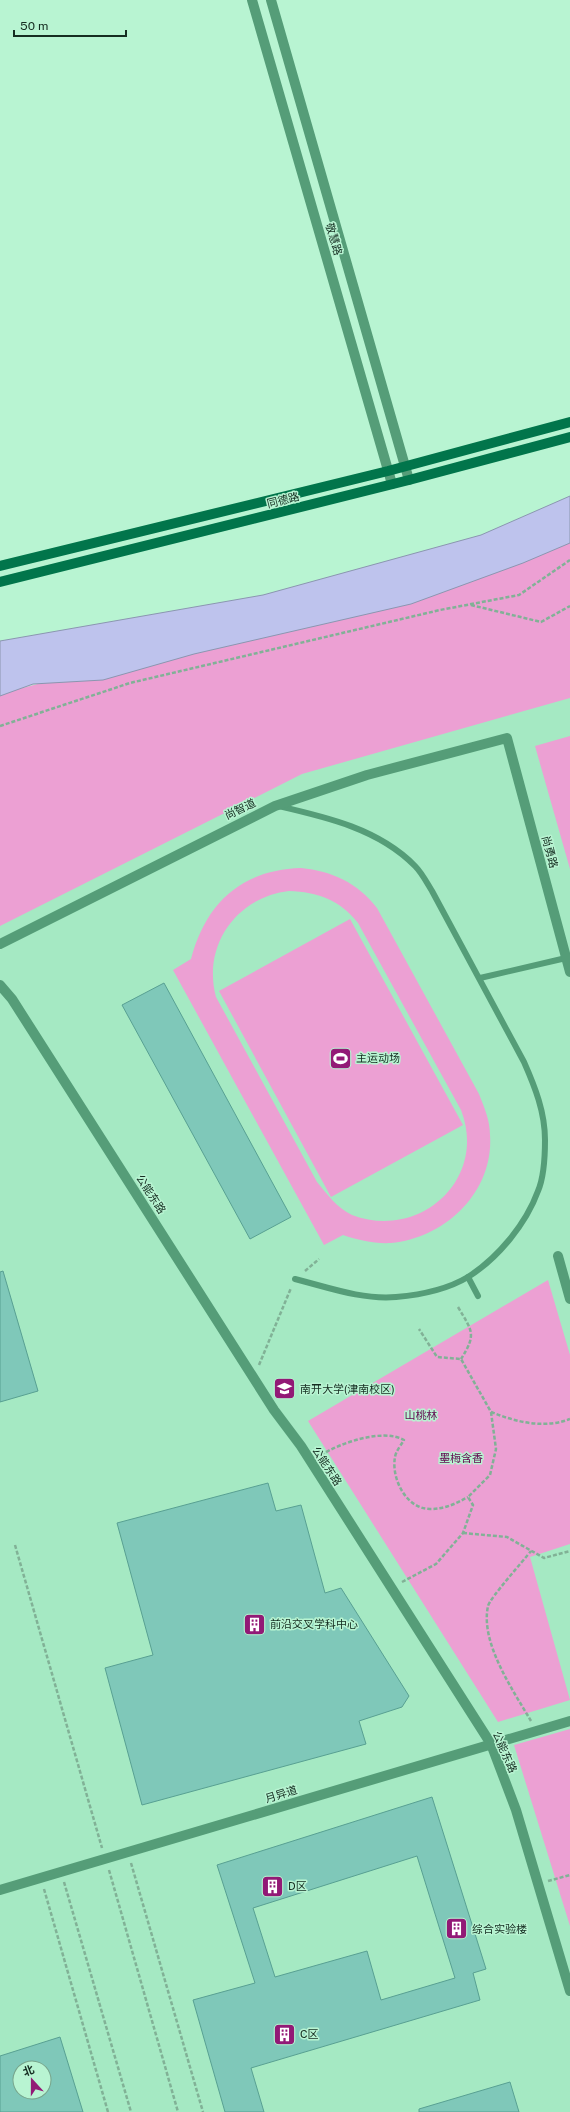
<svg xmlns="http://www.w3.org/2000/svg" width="570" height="2112" viewBox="0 0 570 2112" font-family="'Public Sans','Noto Sans SC',sans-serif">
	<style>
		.built { fill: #a5e9c3; fill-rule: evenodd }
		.green { fill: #eca0d3; fill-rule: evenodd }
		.water { fill: #bec3ed; stroke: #8b96b0 }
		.building { fill: #7fc8b9; stroke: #58a092; fill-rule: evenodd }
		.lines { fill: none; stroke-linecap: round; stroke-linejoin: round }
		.path { stroke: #81b196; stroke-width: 2.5; stroke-dasharray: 4 2; stroke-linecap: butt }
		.service { stroke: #559d78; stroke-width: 6 }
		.minor { stroke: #559d78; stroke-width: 10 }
		.tertiary { stroke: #559d78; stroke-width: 10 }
		.secondary { stroke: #01754b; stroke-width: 10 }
		.labels { text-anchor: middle; stroke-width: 3; stroke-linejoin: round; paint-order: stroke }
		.street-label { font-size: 11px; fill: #152d21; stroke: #b8f4d2 }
		.poi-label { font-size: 11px; fill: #152d21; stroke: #b8f4d2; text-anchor: start }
		.park-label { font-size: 11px; fill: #61054e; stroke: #b8f4d2 }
	</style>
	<rect width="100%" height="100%" fill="#b8f4d2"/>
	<path class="built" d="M570 551V2112H0V711ZM20 2068H44V2092H20Z"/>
	<g class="green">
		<polygon points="570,542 570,698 302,774 0,926 0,694"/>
		<polygon points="570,736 570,869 535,746"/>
		<path d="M301 868C332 871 358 883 377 908L479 1094C484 1107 490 1120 490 1135 494 1192 445 1238 391 1243 375 1244 358 1240 343 1235L324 1245 173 970 191 959C206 903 241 870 301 868ZM289 891C318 892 340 900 358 923L461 1110C488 1179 420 1241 352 1215 337 1208 327 1194 317 1182L216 997C202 945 237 897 289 891Z"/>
		<polygon points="350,919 463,1125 331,1197 219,991"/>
		<polygon points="548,1280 570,1355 570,1544 530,1557 570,1700 498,1722 308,1421"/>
		<polygon points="570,1729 570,1926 514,1745"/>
	</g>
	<polygon class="water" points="570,496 570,543 523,563 411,604 194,654 103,680 33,684 0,696 0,641 263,595 481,535"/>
	<g class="building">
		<polygon points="164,983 291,1217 250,1239 122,1005"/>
		<polygon points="3,1271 38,1391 0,1402 0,1272"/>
		<polygon points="268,1483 276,1511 301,1505 325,1593 341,1588 409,1696 402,1707 359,1721 366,1744 142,1805 105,1668 153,1655 117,1523"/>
		<path d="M432 1797 486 1969 473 1973 480 2000 251 2068 264 2112H225L193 2000 255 1983 217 1865ZM417 1856 455 1978 381 2000 367 1951 275 1977 253 1908Z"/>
		<path d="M60 2037 83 2112H0V2056ZM20 2068H44V2092H20Z"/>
		<polygon points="510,2082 519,2112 419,2112 419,2109"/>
	</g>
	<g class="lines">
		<g class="path">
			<polyline points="471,605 541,622 570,606"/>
			<polyline points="0,726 130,683 440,610 519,595 570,560"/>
			<polyline points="305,1271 319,1259"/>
			<path d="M458 1307C472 1331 477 1334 461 1359"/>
			<polyline points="259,1365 291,1288"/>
			<path d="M491 1412C516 1422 544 1429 570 1419"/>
			<path d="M321 1455C340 1443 383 1428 404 1440 401 1445 396 1451 395 1457 391 1478 406 1509 430 1509 445 1509 455 1504 468 1497"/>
			<polyline points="463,1533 507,1537 544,1558 570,1551"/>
			<polyline points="15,1545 102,1848"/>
			<polyline points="402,1582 436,1564 463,1533 473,1505 468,1497 490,1475 496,1449 491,1412 461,1359 437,1357 419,1329"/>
			<path d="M531 1721C513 1690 480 1643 488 1606 490 1598 524 1560 531 1551"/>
			<polyline points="131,1863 203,2112"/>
			<polyline points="109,1870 178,2112"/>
			<polyline points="548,1881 570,1875"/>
			<polyline points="64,1882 131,2112"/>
			<polyline points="44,1889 108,2112"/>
		</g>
		<g class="service">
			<path d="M278 806C326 817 379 829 415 866 422 873 427 883 432 891L524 1062C535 1087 545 1112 545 1140 545 1155 544 1177 538 1191 526 1224 498 1258 468 1277 448 1289 419 1295 396 1297 362 1300 327 1287 295 1279"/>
			<polyline points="480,978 566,958"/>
			<polyline points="468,1277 478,1296"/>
		</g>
		<g class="minor">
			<polyline points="0,944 275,806 367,775 507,738 570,972"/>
			<polyline points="0,985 12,999 274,1410 301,1446 491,1744 516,1810 570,1991"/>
			<polyline points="558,1256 570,1299"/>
			<polyline points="0,1890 570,1721"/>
		</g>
		<g class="tertiary">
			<polyline points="252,0 392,484"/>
			<polyline points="271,0 409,480"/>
		</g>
		<g class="secondary">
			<polyline points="0,566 388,471 570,422"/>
			<polyline points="0,582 409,480 570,437"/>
		</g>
	</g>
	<defs>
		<symbol id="stadium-square" viewBox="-11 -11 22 22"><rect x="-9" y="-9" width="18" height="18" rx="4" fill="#921976" stroke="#b8f4d2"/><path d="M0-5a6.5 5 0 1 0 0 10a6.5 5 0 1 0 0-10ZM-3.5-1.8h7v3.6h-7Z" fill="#fff"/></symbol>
		<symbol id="university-square" viewBox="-11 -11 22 22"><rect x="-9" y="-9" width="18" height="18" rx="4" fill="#921976" stroke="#b8f4d2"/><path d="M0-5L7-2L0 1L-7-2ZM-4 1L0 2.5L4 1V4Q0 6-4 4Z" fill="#fff"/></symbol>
		<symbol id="building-square" viewBox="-11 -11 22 22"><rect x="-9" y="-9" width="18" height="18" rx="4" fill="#921976" stroke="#b8f4d2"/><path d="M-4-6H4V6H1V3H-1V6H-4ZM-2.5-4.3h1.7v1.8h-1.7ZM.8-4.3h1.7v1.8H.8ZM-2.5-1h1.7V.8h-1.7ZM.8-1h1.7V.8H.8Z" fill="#fff"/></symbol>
	</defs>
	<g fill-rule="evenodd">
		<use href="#stadium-square" x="328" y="1046" width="25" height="25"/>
		<use href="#university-square" x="272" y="1376" width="25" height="25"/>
		<use href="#building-square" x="242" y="1612" width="25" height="25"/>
		<use href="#building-square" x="260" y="1874" width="25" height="25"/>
		<use href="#building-square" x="444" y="1916" width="25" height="25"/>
		<use href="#building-square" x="272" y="2022" width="25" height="25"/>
	</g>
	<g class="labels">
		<g class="street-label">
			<text transform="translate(334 239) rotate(74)" y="4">敬慧路</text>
			<text transform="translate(283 500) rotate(-14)" y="4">同德路</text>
			<text transform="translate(240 809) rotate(-26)" y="4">尚智道</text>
			<text transform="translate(550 852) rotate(75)" y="4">尚勇路</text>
			<text transform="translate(151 1194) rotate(57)" y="4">公能东路</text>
			<text transform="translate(327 1466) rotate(57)" y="4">公能东路</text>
			<text transform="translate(505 1752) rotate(66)" y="4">公能东路</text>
			<text transform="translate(281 1794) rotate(-17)" y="4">月异道</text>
		</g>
		<g class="poi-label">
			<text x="356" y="1062">主运动场</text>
			<text x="300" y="1393">南开大学(津南校区)</text>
			<text x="270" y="1628">前沿交叉学科中心</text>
			<text x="288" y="1890">D区</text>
			<text x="472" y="1933">综合实验楼</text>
			<text x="300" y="2038">C区</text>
		</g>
		<g class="park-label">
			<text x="421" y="1419">山桃林</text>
			<text x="461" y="1462">墨梅含香</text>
		</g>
	</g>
	<g transform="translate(32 2080) rotate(339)"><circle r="19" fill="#b8f4d2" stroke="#77a48b"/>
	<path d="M0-3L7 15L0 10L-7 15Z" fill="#921976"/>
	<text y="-6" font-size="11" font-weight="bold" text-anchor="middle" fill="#152d21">北</text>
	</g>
	<path d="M14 30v6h112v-6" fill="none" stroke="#152d21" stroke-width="2"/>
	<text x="20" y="30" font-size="12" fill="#152d21" stroke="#b8f4d2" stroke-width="3" paint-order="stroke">50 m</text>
</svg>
